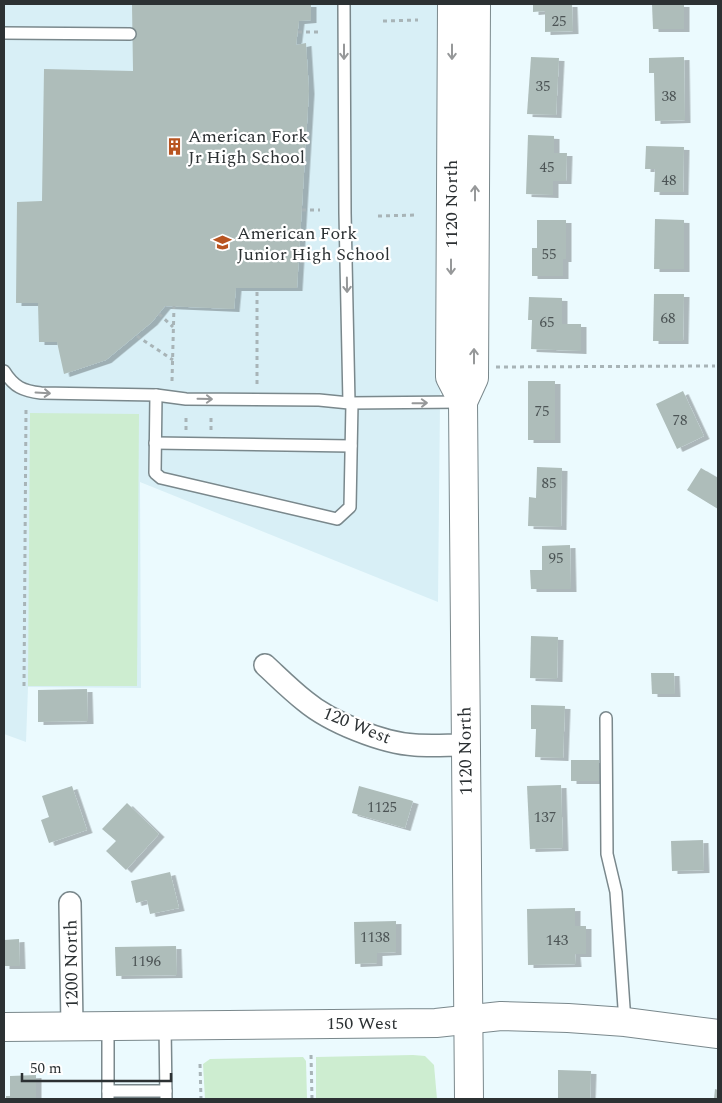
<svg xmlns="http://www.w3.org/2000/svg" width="722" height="1103" viewBox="0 0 722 1103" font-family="Spectral,serif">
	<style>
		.built { fill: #d8eff6 }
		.green { fill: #cdedd0 }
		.building { fill: #aebdba; filter: url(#shadow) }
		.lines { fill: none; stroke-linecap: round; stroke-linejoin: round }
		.lane-casing { stroke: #7a888c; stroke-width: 14 }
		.street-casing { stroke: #7a888c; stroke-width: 24 }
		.secondary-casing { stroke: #7a888c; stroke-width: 30 }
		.path { stroke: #a8b4b7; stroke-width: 3; stroke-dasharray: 4 4; stroke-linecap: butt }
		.lane { stroke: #fff; stroke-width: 11 }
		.street { stroke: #fff; stroke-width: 21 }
		.secondary { stroke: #fff; stroke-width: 28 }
		.oneway { stroke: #969899 }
		.labels { text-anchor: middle; stroke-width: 4.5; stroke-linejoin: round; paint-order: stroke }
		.number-label { font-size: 15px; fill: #4c5455 }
		.poi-label { font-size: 18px; fill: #2c3133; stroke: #fff; text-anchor: start }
		.street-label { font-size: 18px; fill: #2c3133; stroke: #fff }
	</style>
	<defs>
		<filter id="shadow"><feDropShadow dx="5.5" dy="3" stdDeviation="0" flood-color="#0004"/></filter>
	</defs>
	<rect width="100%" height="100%" fill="#ebfafe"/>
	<polygon class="built" points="4,4 444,4 438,602 140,482 141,688 28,687 26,742 4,734"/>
	<g class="green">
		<polygon points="30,413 139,414 137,686 28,686"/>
		<polygon points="413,1055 425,1056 434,1065 437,1099 316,1099 316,1057"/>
		<polygon points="303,1057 306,1061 307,1099 205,1099 203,1064 210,1059"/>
	</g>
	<g class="building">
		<polygon points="132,4 311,4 311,20 299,21 296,45 306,43 309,91 297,288 236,288 234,309 165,306 152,322 106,360 64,374 57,342 39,342 38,303 16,303 17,202 42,201 44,69 133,71"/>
		<polygon points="533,4 572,4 573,31 545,32 545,11 533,12"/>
		<polygon points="652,4 684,4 684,29 653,29"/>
		<polygon points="531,57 559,58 556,115 527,114"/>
		<polygon points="684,57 685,120 655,121 654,73 649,73 649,58"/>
		<polygon points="528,135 554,136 554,153 567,153 566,181 553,181 553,195 526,194"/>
		<polygon points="646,146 684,147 683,192 654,192 655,169 645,169"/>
		<polygon points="655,219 684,220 684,269 654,269"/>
		<polygon points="537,220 566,220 566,259 563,259 563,276 532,276 532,248 537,248"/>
		<polygon points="654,294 684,294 683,341 653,341"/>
		<polygon points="529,297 562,298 562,324 581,324 581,351 531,349 532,320 528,320"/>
		<rect x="528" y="381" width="27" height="59"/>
		<polygon points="683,391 704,436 677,449 656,404"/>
		<polygon points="537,467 562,468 561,527 528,526 529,497 536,498"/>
		<polygon points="701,468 718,478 718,509 687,490"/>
		<polygon points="570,545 571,589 531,589 530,570 542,570 542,546"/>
		<polygon points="531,636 558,637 557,679 530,678"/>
		<polygon points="651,673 674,673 675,694 652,694"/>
		<polygon points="87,689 88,721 38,722 38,690"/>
		<polygon points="531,705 565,706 563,758 535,757 536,729 531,729"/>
		<rect x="571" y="760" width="28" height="21"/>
		<polygon points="561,785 563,848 530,849 527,786"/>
		<polygon points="72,786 87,830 49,843 41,820 49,817 42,796"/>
		<polygon points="359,786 413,801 405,828 352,813"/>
		<polygon points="127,803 159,834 126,870 106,851 116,841 102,829"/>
		<polygon points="703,840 704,870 672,871 671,841"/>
		<polygon points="170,872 179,908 150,914 147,900 136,903 131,881"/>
		<polygon points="575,908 575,926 586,926 586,954 575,954 576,964 528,965 527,909"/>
		<polygon points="396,921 396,952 377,953 377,963 355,964 354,922"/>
		<polygon points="19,939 20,966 4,966 4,940"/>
		<polygon points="176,946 177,975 116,976 115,947"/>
		<polygon points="558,1070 591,1071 590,1099 558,1099"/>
		<polygon points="36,1075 36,1099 6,1099 6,1096 10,1096 10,1076"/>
		<polygon points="715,1089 718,1090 718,1099 714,1099"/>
	</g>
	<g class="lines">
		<defs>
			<g id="lane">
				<polyline points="344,4 345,213 349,403"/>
				<polyline points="4,33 130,34"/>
				<path d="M4 371C14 387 23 391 41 393L156 395 186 399 319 400 349 403 462 402"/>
				<polyline points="156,395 155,473 161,478 337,519 350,507 352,403"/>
				<polyline points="155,443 351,446"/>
				<polyline points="606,718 607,854 616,892 625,1022"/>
				<polyline points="165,1025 166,1099"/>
				<polyline points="108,1091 108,1026"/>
				<polyline points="108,1099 108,1091 166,1091"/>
			</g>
			<g id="street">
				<path d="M265 665C278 677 291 690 305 701 330 722 382 743 415 745 431 746 448 745 465 745"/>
				<polyline points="70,903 72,1026"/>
			</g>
			<g id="secondary">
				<polyline points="452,4 450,377 463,402"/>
				<polyline points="4,1027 436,1023 501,1016 568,1018 625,1022 718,1034"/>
				<polyline points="469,1099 463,402 474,378 476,4"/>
			</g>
		</defs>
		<use href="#lane" class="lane-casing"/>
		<use href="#street" class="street-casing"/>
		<use href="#secondary" class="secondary-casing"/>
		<g class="path">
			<polyline points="383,21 418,20"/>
			<polyline points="298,32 320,32"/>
			<polyline points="302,210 320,210"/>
			<polyline points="378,216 417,215"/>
			<polyline points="159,314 173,327"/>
			<polyline points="137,336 173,360"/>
			<polyline points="496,367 715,366"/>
			<polyline points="172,381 174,306"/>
			<polyline points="257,384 257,288"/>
			<polyline points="186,430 186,414"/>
			<polyline points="211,430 211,415"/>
			<polyline points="24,686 26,409"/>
			<polyline points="311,1055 312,1099"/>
			<polyline points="200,1064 201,1099"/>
		</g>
		<use href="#lane" class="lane"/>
		<use href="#street" class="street"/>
		<use href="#secondary" class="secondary"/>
	</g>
	<defs><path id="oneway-shaft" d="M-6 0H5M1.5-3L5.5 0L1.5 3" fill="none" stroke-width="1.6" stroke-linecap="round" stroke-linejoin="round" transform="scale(1.25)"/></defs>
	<g class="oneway">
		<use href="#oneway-shaft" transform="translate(344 52) rotate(90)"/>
		<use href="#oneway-shaft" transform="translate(452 52) rotate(90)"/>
		<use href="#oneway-shaft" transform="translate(475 193) rotate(-90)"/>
		<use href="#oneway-shaft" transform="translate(451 267) rotate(90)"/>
		<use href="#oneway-shaft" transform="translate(347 285) rotate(89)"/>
		<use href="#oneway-shaft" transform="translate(474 356) rotate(-90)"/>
		<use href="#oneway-shaft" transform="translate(43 393) rotate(3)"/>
		<use href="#oneway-shaft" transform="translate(205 399) rotate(1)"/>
		<use href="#oneway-shaft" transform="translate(420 403) rotate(-1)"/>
	</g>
	<defs>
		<symbol id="building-bare" viewBox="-9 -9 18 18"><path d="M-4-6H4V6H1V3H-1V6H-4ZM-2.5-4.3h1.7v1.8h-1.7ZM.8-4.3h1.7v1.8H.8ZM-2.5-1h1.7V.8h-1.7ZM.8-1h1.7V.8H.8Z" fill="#b85420" stroke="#fff" stroke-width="2.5" paint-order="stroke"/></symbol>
		<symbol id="school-bare" viewBox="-9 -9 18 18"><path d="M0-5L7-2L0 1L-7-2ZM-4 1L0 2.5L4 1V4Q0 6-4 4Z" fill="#b85420" stroke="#fff" stroke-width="2.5" paint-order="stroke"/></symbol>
	</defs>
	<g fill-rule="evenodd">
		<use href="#building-bare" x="162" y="134" width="25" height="25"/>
		<use href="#school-bare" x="210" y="230" width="25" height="25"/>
	</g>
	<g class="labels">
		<g class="number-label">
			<text x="559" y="26">25</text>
			<text x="543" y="91">35</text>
			<text x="669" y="101">38</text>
			<text x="547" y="172">45</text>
			<text x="669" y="185">48</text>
			<text x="549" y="259">55</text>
			<text x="668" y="323">68</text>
			<text x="547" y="327">65</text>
			<text x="542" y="416">75</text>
			<text x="680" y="425">78</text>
			<text x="549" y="488">85</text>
			<text x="556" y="563">95</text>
			<text x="382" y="812">1125</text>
			<text x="545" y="822">137</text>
			<text x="375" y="942">1138</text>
			<text x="557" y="945">143</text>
			<text x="146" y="966">1196</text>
		</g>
		<g class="poi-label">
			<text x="188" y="142">American Fork<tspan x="188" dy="21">Jr High School</tspan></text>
			<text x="237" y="239">American Fork<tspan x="237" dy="21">Junior High School</tspan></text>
		</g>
		<g class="street-label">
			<text transform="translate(451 204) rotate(-90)" y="6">1120 North</text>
			<text transform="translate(357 725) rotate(22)" y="6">120 West</text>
			<text transform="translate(465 751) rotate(-91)" y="6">1120 North</text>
			<text transform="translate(71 964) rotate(-91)" y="6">1200 North</text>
			<text x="362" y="1029">150 West</text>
		</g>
	</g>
	<rect width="722" height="1103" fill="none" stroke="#2c3133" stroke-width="10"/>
	<path d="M22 1073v8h149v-8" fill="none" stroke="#2c3133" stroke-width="2.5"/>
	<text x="30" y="1073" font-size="15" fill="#2c3133" stroke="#ffffff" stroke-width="4" paint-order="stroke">50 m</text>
</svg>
